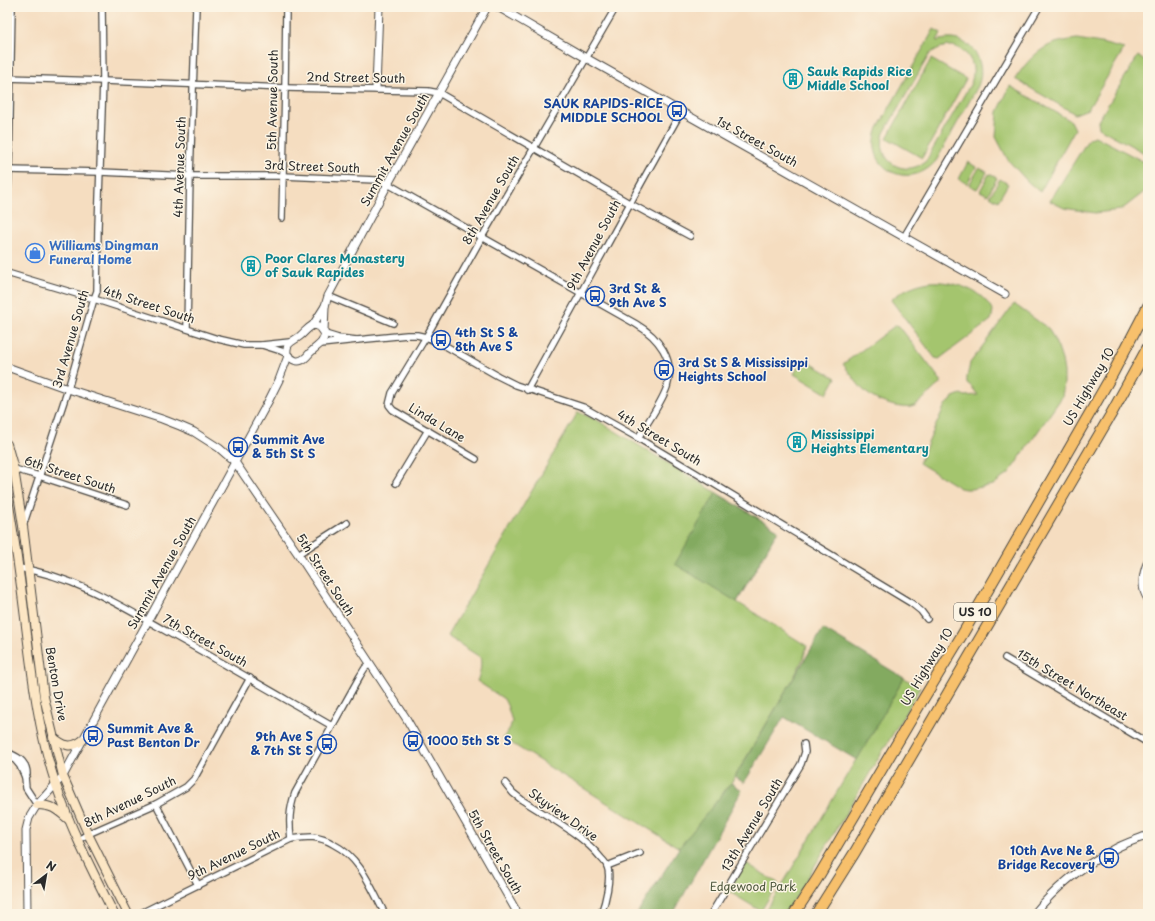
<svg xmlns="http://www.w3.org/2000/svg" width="1155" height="921" viewBox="0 0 1155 921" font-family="'Playpen Sans',sans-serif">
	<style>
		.green { fill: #a4c56e; stroke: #68784c; fill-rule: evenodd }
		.forest { fill: #83aa61; stroke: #576a46 }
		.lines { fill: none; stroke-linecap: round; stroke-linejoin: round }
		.minor-casing { stroke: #494641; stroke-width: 8 }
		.tertiary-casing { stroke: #494641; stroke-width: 9 }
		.secondary-casing { stroke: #494641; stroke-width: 10 }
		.motorway-casing { stroke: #494641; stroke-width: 12 }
		.minor { stroke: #fff; stroke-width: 5.5 }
		.tertiary { stroke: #fff; stroke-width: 7 }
		.secondary { stroke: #fce6c4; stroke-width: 8 }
		.motorway { stroke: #f7c06c; stroke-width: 10 }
		.labels { text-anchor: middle; stroke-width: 3; stroke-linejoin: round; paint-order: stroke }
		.shield { fill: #fcf5e5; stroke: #6a6863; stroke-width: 1 }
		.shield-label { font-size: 11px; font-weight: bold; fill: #2b2b2b }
		.culture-label { font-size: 12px; font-weight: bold; fill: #0d838f; stroke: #fcf5e5; text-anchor: start }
		.street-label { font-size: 12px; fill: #2b2b2b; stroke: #fcf5e5 }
		.transit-label { font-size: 12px; font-weight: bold; fill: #164399; stroke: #fcf5e5; text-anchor: start }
		.shop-label { font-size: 12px; font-weight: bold; fill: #366cbe; stroke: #fcf5e5; text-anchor: start }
		.park-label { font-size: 12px; fill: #4f593f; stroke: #fcf5e5 }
	</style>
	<rect width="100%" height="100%" fill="#fcf5e5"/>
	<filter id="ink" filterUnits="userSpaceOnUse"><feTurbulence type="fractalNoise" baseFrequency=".025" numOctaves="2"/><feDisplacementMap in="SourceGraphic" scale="8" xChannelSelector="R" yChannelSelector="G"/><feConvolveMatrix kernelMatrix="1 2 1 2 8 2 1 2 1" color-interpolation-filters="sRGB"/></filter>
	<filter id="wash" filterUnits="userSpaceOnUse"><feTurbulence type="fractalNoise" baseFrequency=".012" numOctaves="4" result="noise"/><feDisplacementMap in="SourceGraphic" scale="16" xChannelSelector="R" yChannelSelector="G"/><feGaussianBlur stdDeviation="0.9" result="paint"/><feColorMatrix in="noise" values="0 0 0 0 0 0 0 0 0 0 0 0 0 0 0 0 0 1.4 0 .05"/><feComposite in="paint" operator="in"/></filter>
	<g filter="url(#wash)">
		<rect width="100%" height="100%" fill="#f5ddc0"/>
		<g class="green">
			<path d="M934 29 941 33 937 41C966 31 989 58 978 86L936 161C908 193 862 167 878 128ZM953 46C970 52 977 66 971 83L926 161C904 179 875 161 884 133L929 55C936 48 944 46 953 46Z"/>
			<path d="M1077 39 1101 43 1124 49 1088 109 1075 114 1015 79C1025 64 1037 49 1055 43 1062 41 1070 40 1077 39Z"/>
			<polygon points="1138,56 1148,64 1148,155 1099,128 1098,121"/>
			<polygon points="931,59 966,79 922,158 887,138"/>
			<polygon points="1010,86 1071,121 1075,129 1040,192 1028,182 1008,160 996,137 998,112"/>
			<polygon points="1095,136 1148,164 1148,189 1121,210 1095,213 1064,208 1050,201 1089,138"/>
			<polygon points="968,162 976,167 967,184 959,179"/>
			<polygon points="979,168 987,172 977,189 969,185"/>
			<polygon points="989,174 997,178 988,195 980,191"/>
			<polygon points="1000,179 1008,184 998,201 990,196"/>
			<path d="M930 282C951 280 985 290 993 312L991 320 939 359 935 358 891 300C902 290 915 284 930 282Z"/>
			<path d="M1014 304 1049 329 1058 348 1062 360 1064 372V383L1062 397 1009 473 993 485 971 489H965L960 488 919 463 945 405 951 401 953 397 961 394 965 396 978 395 971 386 967 383C966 376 969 371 970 363Z"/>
			<path d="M896 325 899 326 942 382C933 389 925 398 916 405 910 409 901 407 895 406 865 399 860 386 843 364Z"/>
			<polygon points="803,359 836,378 827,394 794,374"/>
			<path d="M578 412 597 420 778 530 737 602 807 646 803 659 792 681 731 783 728 788 727 787 689 854 503 738 510 728 512 721 507 705 504 699 477 681C480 675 482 664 480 657L447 636Z"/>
			<polygon points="904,678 920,688 797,896 784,914 763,914 781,887"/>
			<polygon points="746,863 778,883 761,911 728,891"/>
		</g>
		<g class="forest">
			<polygon points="716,493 778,530 737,602 675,564"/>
			<polygon points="823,629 904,678 857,760 784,717 744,783 735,777"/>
			<polygon points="731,783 742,790 673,914 637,914 679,848"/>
		</g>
	</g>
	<g filter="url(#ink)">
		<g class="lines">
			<defs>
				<g id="minor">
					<polyline points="7,78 103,81 285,88 428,91 439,93 629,203 690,236"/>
					<path d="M7 170 100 172 190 176H283L376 180 388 184 636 324C658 337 676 359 667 387 661 404 647 423 638 438"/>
					<polyline points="7,208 9,170 12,7"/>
					<polyline points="282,218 285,88 286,7"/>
					<polyline points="904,237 1039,7"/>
					<polyline points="7,273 94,299 218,339 244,345 262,345"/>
					<polyline points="328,296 393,323"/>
					<polyline points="187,328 190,176 196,7"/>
					<polyline points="357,340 407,335 417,335 426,337 444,345 498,376 516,385 583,407 638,438 911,603 921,611 927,619"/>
					<polyline points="321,344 357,340 338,338 325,334"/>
					<polyline points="287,354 281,351 262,345 290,342"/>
					<path d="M527 390C579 297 629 204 681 112"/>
					<polyline points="476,459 393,410 389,405 392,393 426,337 482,237 616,7"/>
					<polyline points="7,471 14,469 39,476 127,505"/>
					<polyline points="396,483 428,430"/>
					<polyline points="24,523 68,389 94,299 97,291 98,227 103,81 102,7"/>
					<polyline points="298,554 347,523"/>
					<path d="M19 568C74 576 123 607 171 634 225 664 278 695 332 726"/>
					<polyline points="1005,658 1148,743"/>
					<path d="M11 754C20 758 27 763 27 774L25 777"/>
					<polyline points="7,756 15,760 20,766 25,777 26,788 37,805"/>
					<path d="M505 783 513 793 522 800C548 817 582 834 601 858 603 860 606 863 607 866 612 877 605 903 601 914"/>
					<polyline points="156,804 198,885"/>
					<path d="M291 839C289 822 289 810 295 793L360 676 365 668 370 664"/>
					<polyline points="78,840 88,834 156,804 186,787 194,779 250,678"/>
					<polyline points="607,866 640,853"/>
					<path d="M139 914 291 839C298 838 305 837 312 837 320 838 327 840 333 844 361 858 371 888 385 914"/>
					<polyline points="711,914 801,764 805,752 804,744"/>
				</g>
				<g id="tertiary">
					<polyline points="498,7 586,58 1005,294"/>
					<polyline points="376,89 379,7"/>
					<path d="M313 325 320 327 325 334C322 345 319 344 312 351 309 353 308 356 305 358 298 364 292 360 287 354 286 342 291 343 300 336 305 332 306 329 313 325Z"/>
					<polyline points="313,325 325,306"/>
					<polyline points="324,331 325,306 328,296 388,184 487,7"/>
					<polyline points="10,368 68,389 162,419 180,426 194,432 219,448 235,462 298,554 406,718 518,914"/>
					<path d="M1148 561C1143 573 1140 588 1148 599"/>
					<polyline points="27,914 26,830 29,818 37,805 63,776 269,400 279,380 288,356"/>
					<path d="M1034 914C1055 888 1081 867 1111 851 1122 844 1136 840 1148 835"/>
				</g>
				<g id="secondary">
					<polyline points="7,444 14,469 23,526 44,697 63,776 88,834 128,914"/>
					<path d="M7 493C14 535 20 576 25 618 32 675 38 731 56 785 71 830 93 872 114 914"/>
					<path d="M53 737C64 746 71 749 83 740"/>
					<path d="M37 805C53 805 57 810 69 820"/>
				</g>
				<g id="motorway">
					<polyline points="794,914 817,879 919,706 962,635 1113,373 1148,306"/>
					<polyline points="816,914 855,852 1110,416 1148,347"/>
				</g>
			</defs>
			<use href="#minor" class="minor-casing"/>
			<use href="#tertiary" class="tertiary-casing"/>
			<use href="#secondary" class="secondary-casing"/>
			<use href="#motorway" class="motorway-casing"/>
			<use href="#minor" class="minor"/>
			<use href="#tertiary" class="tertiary"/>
			<use href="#secondary" class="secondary"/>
			<use href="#motorway" class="motorway"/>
		</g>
	</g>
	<defs>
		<symbol id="building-ring" viewBox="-11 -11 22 22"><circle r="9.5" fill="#fcf5e5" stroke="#0f9aa8" stroke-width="1.5"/><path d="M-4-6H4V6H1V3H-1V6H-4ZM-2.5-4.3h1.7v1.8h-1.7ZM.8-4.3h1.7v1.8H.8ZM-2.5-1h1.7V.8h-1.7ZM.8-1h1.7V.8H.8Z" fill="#0f9aa8"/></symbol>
		<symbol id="bus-ring" viewBox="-11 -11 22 22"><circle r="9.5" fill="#fcf5e5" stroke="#1a4fb4" stroke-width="1.5"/><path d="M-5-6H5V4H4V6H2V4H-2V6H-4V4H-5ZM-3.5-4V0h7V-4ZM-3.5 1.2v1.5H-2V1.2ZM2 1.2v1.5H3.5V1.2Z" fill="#1a4fb4"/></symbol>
		<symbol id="shop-ring" viewBox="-11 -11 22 22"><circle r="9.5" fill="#fcf5e5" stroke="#3f7fe0" stroke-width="1.5"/><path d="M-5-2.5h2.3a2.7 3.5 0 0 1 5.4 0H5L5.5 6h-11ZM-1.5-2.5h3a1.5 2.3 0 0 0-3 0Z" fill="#3f7fe0"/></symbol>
	</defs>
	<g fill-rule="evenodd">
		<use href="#building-ring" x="782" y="68" width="22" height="22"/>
		<use href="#bus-ring" x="666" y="100" width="22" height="22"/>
		<use href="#shop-ring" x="24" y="242" width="22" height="22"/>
		<use href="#building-ring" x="240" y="255" width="22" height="22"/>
		<use href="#bus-ring" x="584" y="285" width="22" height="22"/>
		<use href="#bus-ring" x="430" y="329" width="22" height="22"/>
		<use href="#bus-ring" x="653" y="359" width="22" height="22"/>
		<use href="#building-ring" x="786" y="431" width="22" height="22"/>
		<use href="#bus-ring" x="227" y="436" width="22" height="22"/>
		<use href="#bus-ring" x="82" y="725" width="22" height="22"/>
		<use href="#bus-ring" x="402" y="730" width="22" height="22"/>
		<use href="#bus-ring" x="316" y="733" width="22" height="22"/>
		<use href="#bus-ring" x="1098" y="847" width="22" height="22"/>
	</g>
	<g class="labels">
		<rect class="shield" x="954" y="603" width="42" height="18" rx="3"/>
		<g class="shield-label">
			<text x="975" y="616">US 10</text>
		</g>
		<g class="culture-label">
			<text x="807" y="76">Sauk Rapids Rice<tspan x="807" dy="14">Middle School</tspan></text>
			<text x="265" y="263">Poor Clares Monastery<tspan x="265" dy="14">of Sauk Rapides</tspan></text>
			<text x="811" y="439">Mississippi<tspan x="811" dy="14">Heights Elementary</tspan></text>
		</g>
		<g class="street-label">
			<text transform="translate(356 78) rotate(1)" y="4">2nd Street South</text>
			<text transform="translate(273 100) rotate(-89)" y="4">5th Avenue South</text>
			<text transform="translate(757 142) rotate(29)" y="4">1st Street South</text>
			<text transform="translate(395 150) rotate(-61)" y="4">Summit Avenue South</text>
			<text transform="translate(180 167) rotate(-88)" y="4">4th Avenue South</text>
			<text transform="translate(312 167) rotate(2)" y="4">3rd Street South</text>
			<text transform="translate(491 200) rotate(-60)" y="4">8th Avenue South</text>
			<text transform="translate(594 245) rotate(-62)" y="4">9th Avenue South</text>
			<text transform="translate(149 305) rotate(18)" y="4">4th Street South</text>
			<text transform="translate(71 339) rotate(-74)" y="4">3rd Avenue South</text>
			<text transform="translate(1089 387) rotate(-60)" y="4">US Highway 10</text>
			<text transform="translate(437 423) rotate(31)" y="4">Linda Lane</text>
			<text transform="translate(659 438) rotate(31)" y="4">4th Street South</text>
			<text transform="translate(70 475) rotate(18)" y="4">6th Street South</text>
			<text transform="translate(162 573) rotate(-61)" y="4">Summit Avenue South</text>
			<text transform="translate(325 575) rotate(57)" y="4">5th Street South</text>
			<text transform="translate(205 641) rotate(29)" y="4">7th Street South</text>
			<text transform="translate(927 667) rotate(-59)" y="4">US Highway 10</text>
			<text transform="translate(56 684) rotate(80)" y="4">Benton Drive</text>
			<text transform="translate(1072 685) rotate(31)" y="4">15th Street Northeast</text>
			<text transform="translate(130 802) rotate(-26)" y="4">8th Avenue South</text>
			<text transform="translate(563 815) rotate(35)" y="4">Skyview Drive</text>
			<text transform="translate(752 825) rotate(-59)" y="4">13th Avenue South</text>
			<text transform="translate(495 852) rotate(60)" y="4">5th Street South</text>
			<text transform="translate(234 855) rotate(-26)" y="4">9th Avenue South</text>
		</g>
		<g class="transit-label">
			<text x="663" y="108" text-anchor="end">SAUK RAPIDS-RICE<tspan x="663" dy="14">MIDDLE SCHOOL</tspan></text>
			<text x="609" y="293">3rd St &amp;<tspan x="609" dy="14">9th Ave S</tspan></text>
			<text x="455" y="337">4th St S &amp;<tspan x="455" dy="14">8th Ave S</tspan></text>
			<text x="678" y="367">3rd St S &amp; Mississippi<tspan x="678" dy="14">Heights School</tspan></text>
			<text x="252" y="444">Summit Ave<tspan x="252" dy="14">&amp; 5th St S</tspan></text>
			<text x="107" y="733">Summit Ave &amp;<tspan x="107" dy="14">Past Benton Dr</tspan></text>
			<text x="313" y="741" text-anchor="end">9th Ave S<tspan x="313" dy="14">&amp; 7th St S</tspan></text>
			<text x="427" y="745">1000 5th St S</text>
			<text x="1095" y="855" text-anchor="end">10th Ave Ne &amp;<tspan x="1095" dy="14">Bridge Recovery</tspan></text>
		</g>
		<g class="shop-label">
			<text x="49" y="250">Williams Dingman<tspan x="49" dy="14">Funeral Home</tspan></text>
		</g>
		<g class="park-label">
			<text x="753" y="891">Edgewood Park</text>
		</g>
	</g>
	<rect width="1155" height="921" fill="none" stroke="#fcf5e5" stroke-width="24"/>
	<g transform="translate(46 875) rotate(31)" stroke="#fcf5e5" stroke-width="3" paint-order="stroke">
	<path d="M0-3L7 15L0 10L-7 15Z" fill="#2b2b2b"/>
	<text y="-6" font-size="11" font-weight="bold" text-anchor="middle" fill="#2b2b2b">N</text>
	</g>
</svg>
